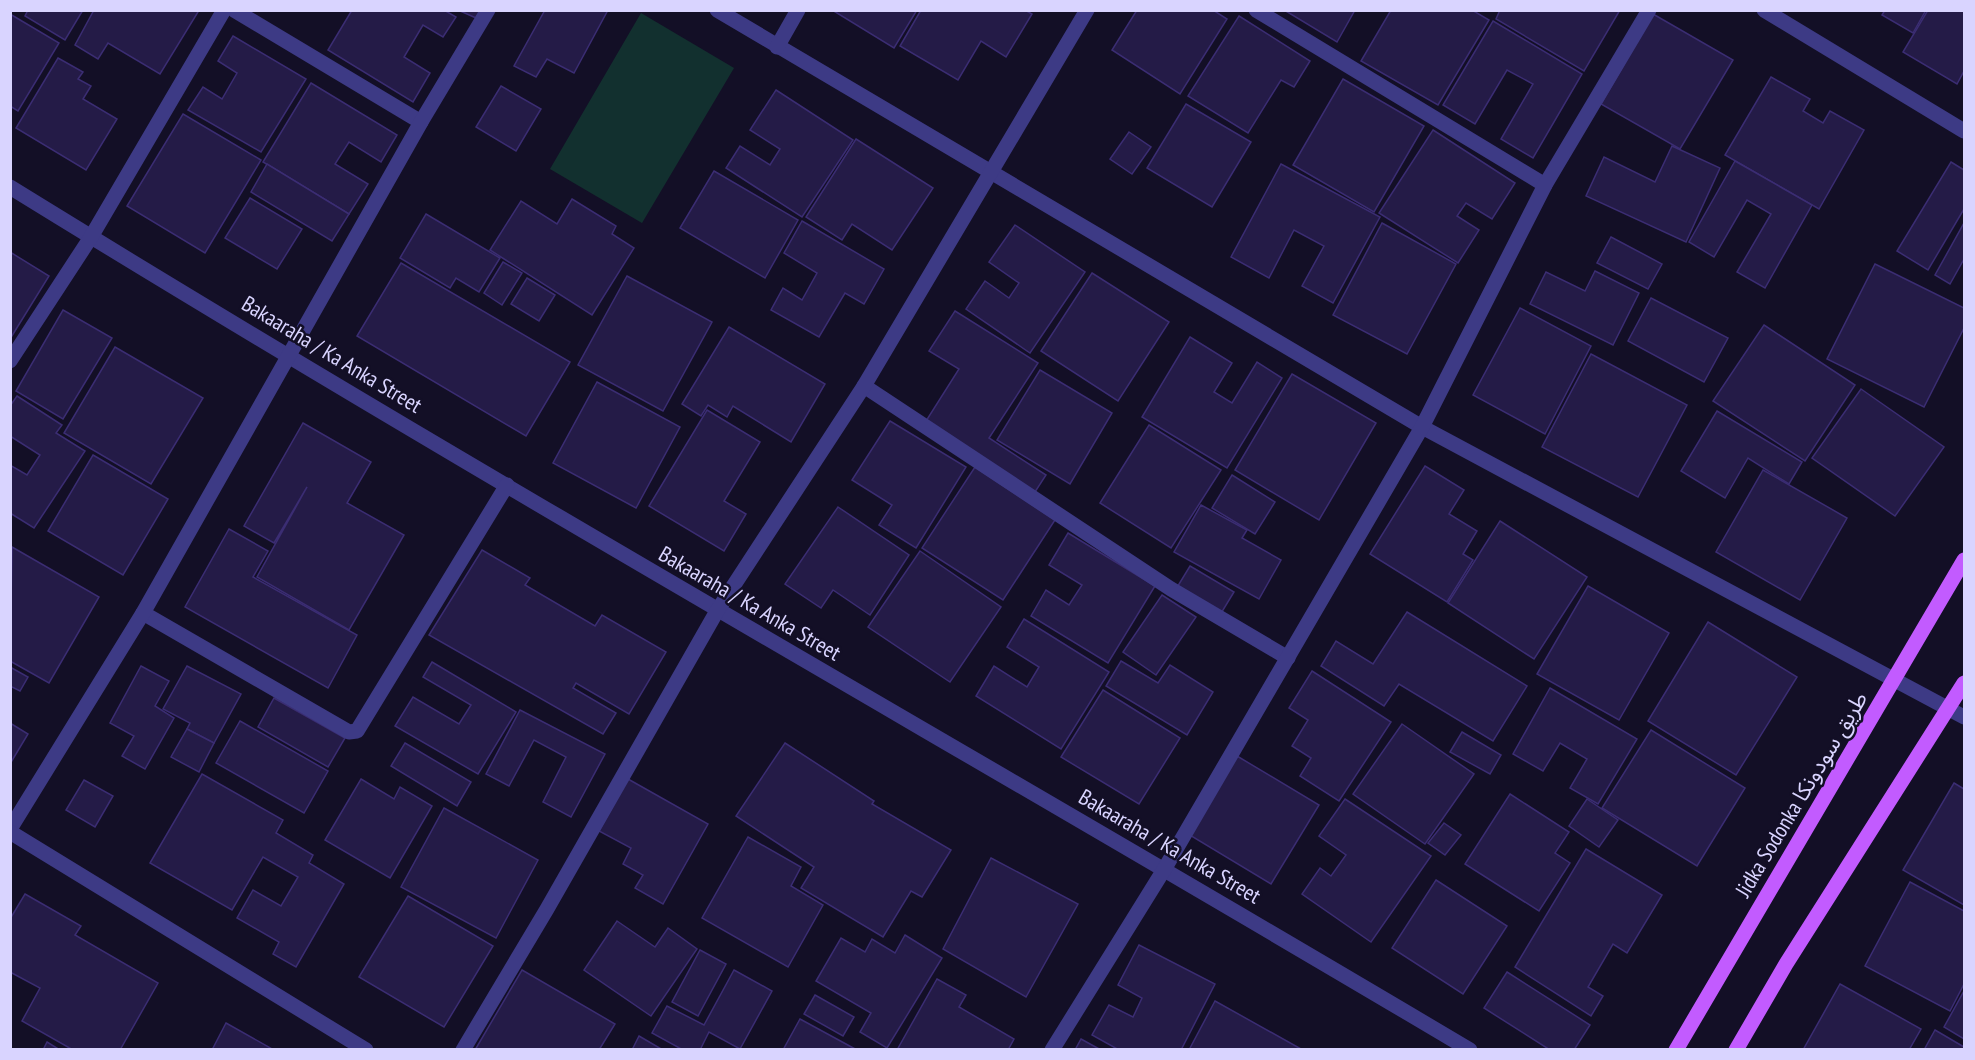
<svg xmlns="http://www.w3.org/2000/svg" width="1975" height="1060" viewBox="0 0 1975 1060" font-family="'PT Sans Narrow','Noto Sans Arabic',sans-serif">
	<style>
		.green { fill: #12302f }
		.building { fill: #241b47; stroke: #3b2d73; stroke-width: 1.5 }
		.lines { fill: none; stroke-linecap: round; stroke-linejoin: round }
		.minor { stroke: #3d3a85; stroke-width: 15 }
		.major { stroke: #c25bff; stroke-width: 15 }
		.labels { text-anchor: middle; stroke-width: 5; stroke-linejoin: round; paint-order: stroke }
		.street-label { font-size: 22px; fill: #d9d4ff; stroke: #130f26 }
	</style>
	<rect width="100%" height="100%" fill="#130f26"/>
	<polygon class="green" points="641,13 734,68 642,223 550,169"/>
	<g class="building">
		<polygon points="28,10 83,10 65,40 25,16"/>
		<polygon points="94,10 195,10 198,12 160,74 108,43 98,59 75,45"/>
		<polygon points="352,10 444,10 456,17 443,37 423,25 404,57 430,73 413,102 328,50"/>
		<polygon points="458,10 481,10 476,18"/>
		<polygon points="545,10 608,10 574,73 547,59 536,77 514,66"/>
		<polygon points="832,10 917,10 894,48"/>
		<polygon points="921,10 1025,10 1032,14 1006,57 981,41 958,80 900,46"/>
		<polygon points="1137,10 1213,10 1227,19 1180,94 1112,50"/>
		<polygon points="1284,10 1355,10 1337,42"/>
		<polygon points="1391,10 1472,10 1489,20 1438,105 1361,61"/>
		<polygon points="1500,10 1620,10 1584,71 1496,19"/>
		<polygon points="1885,10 1926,10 1913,33 1882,15"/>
		<polygon points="1928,10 1964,10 1964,71 1957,84 1903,52"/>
		<polygon points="10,14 59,43 18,111 10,106"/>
		<polygon points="1653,14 1733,60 1680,149 1601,104"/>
		<polygon points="1239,16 1310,61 1294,87 1281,80 1248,133 1188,96"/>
		<polygon points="1493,21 1582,74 1533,158 1501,139 1533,84 1507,70 1475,124 1443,105"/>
		<polygon points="233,36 306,79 261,152 188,110 203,87 222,99 237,73 218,61"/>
		<polygon points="58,58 83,72 78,79 91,86 83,99 117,119 86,170 16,128"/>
		<polygon points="1771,77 1810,99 1803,111 1823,123 1830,111 1864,130 1819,209 1725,155"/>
		<polygon points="1343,79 1424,126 1374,212 1293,165"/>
		<polygon points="311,83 397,135 381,162 349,142 335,164 368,184 349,214 263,162"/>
		<polygon points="501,86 541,109 516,151 476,127"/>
		<polygon points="776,90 853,140 802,217 726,168 740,146 770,165 780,149 750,130"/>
		<polygon points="1186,104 1251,142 1212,207 1147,168"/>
		<polygon points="183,114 261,160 205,253 127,206"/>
		<polygon points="1433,130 1515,183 1492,219 1466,203 1457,216 1479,230 1458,263 1379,213"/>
		<polygon points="1129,132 1151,147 1132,174 1110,159"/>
		<polygon points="856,139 933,188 892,250 852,224 842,240 806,217"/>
		<polygon points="1672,146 1720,168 1686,242 1586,196 1604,157 1655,182"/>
		<polygon points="1735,161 1812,205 1765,288 1737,272 1771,214 1747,200 1714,257 1689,242"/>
		<polygon points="1951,162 1964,170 1964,209 1928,270 1897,251"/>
		<polygon points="267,164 349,214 332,241 251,192"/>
		<polygon points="1281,164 1380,217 1333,303 1302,286 1324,246 1294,230 1269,278 1231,257"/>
		<polygon points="714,171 798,220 765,278 680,228"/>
		<polygon points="250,198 302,229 277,269 225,238"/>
		<polygon points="572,199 616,226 612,234 634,248 592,315 490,250 521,201 557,224"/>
		<polygon points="426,214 500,258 479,292 456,278 450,288 400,258"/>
		<polygon points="802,221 884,269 864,304 845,293 819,337 771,310 783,288 802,300 817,273 784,253"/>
		<polygon points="1382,223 1456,264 1407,354 1333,315"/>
		<polygon points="1964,223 1964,259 1950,284 1935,275"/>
		<polygon points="1015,225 1085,272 1030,353 966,309 985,281 1009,298 1019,283 989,262"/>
		<polygon points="1611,237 1662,264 1648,289 1597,263"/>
		<polygon points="10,252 49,276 10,339"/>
		<polygon points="503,262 522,273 502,305 484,293"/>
		<polygon points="401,263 570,362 526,436 357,336"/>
		<polygon points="1875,264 1964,308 1964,328 1924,407 1827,359"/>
		<polygon points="1595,271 1639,293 1613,345 1530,304 1546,272 1585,291"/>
		<polygon points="1092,273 1169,322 1118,401 1041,351"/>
		<polygon points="627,276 712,322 663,411 578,365"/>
		<polygon points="527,278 555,295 539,321 511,304"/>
		<polygon points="1651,298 1728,338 1704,382 1628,341"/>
		<polygon points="1520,308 1591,346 1545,434 1473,395"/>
		<polygon points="63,310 112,338 63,419 16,391"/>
		<polygon points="955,311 1038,363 989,438 1046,475 1035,492 926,421 959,369 929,351"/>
		<polygon points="1764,325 1855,385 1805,461 1713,401"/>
		<polygon points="729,327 825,384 791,442 733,406 727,417 708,405 701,416 682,404"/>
		<polygon points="1190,337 1232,363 1214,392 1232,403 1257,362 1282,378 1227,468 1142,417"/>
		<polygon points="115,347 203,398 151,484 64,433"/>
		<polygon points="1591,354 1687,405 1638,497 1542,447"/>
		<polygon points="1040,370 1112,413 1070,484 997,440"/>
		<polygon points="1292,374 1376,423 1319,520 1235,470"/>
		<polygon points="597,382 680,427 636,508 553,463"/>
		<polygon points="1861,389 1944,447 1895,516 1812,458"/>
		<polygon points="17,396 62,425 56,433 85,451 34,528 10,513 10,465 27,475 40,455 10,436 10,406"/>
		<polygon points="707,410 760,442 724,501 746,514 724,551 649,506"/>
		<polygon points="1717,411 1802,462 1789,484 1748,458 1725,498 1681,471"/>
		<polygon points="890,421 966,467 916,548 879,525 892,505 852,480"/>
		<polygon points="303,423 371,462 347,503 404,535 349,630 257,577 307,487 274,543 244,526"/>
		<polygon points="1149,425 1221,470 1171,548 1100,503"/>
		<polygon points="93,455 168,499 123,575 48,531"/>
		<polygon points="1425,466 1464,490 1449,514 1477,531 1463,554 1473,560 1447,602 1370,554"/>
		<polygon points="975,467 1055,520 1003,600 922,548"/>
		<polygon points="1763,470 1847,518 1800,600 1716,552"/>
		<polygon points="1232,475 1275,502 1255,534 1212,508"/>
		<polygon points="1201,505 1247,530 1242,538 1281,560 1259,599 1174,552"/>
		<polygon points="838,507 909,555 870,615 833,590 821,608 785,584"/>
		<polygon points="1500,521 1587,577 1534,659 1448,603"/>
		<polygon points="229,529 268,551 253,577 357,635 328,688 185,607"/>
		<polygon points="1068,533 1155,586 1108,663 1031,616 1046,590 1069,605 1082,585 1049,565"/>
		<polygon points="12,547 99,597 49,683 10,661"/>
		<polygon points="482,550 530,578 525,585 595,626 602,615 666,652 629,714 576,683 573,688 616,713 603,734 429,635"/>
		<polygon points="920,551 1001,607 950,682 868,627"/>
		<polygon points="1190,566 1234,592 1220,615 1176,589"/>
		<polygon points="1588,586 1669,633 1619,720 1537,674"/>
		<polygon points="1162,595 1196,617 1156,675 1123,652"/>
		<polygon points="1407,612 1527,686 1493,741 1399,684 1384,706 1321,666 1336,641 1373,664"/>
		<polygon points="1024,619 1109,672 1061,749 976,696 994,666 1027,687 1039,667 1007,647"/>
		<polygon points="1708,622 1797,677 1736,775 1648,721"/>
		<polygon points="1121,661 1158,683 1170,665 1213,692 1187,735 1106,686"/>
		<polygon points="432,662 516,712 478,774 395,726 413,697 459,724 471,705 423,677"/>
		<polygon points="141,666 169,681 155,706 174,718 145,769 122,756 134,736 110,723"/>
		<polygon points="187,666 241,694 214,743 187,729 190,723 163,709"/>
		<polygon points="10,667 28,677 20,691 10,686"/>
		<polygon points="1312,671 1391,722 1339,801 1300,776 1311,758 1292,746 1308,720 1289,708"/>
		<polygon points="1550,688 1637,739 1598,804 1570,788 1587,759 1560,743 1543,771 1513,754"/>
		<polygon points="1103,690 1180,738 1139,804 1061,757"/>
		<polygon points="274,698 345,738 328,767 258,727"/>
		<polygon points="520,710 605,754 571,817 543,802 566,757 534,740 509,786 486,774"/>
		<polygon points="240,721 328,771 304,813 216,763"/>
		<polygon points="10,723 28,734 10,764"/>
		<polygon points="1402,724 1474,774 1425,844 1353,794"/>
		<polygon points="187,729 214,743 199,772 171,757"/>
		<polygon points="1651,730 1745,788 1697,866 1602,808"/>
		<polygon points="1462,732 1501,755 1490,774 1450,752"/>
		<polygon points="405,743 471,782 457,806 391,766"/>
		<polygon points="785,743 874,801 872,804 951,850 922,897 911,891 883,937 801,888 814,867 736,816"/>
		<polygon points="1232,753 1319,805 1271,884 1188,834"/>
		<polygon points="202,774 283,820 276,833 313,855 309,863 344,884 296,967 273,954 279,942 237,918 253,890 281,906 298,877 263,857 232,910 150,863"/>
		<polygon points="361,779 394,799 400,787 432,806 390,878 325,840"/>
		<polygon points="628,779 708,824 663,904 635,888 643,875 623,864 631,848 599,831"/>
		<polygon points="84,780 113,796 95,827 66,810"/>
		<polygon points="1954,783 1964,789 1964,905 1903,870"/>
		<polygon points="1510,794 1569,832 1555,853 1570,863 1539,911 1465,864"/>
		<polygon points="1345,799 1431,856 1371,942 1302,894 1320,868 1331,876 1346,855 1319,836"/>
		<polygon points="1587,799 1618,820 1599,847 1569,826"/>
		<polygon points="444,808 538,860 496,938 401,887"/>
		<polygon points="1444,823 1461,835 1445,855 1428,843"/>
		<polygon points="748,837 801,867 791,886 823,905 788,967 702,918"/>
		<polygon points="1586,849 1662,895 1627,953 1613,944 1588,987 1603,996 1591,1016 1515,967"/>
		<polygon points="991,858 1078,904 1026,997 943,949"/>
		<polygon points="1436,880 1507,926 1463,994 1392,948"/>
		<polygon points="1910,882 1964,911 1964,984 1950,1011 1865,966"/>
		<polygon points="25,894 81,926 75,935 158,983 120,1050 73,1050 22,1021 40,988 10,972 10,919"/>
		<polygon points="408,896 493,946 444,1027 359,977"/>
		<polygon points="617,921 655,947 668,928 697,949 651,1016 584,970"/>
		<polygon points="905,935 942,958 887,1048 860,1032 871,1013 816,981 841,938 865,952 872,939 895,953"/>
		<polygon points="1139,945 1215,984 1181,1050 1119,1050 1092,1035 1109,1005 1133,1017 1142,998 1118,985"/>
		<polygon points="700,950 726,964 698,1016 672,1002"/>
		<polygon points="522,970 615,1024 599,1050 475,1050"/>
		<polygon points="734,970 772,991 740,1049 709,1032 700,1050 683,1050 652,1033 667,1006 704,1025"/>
		<polygon points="1507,972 1590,1025 1574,1050 1550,1050 1484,1008"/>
		<polygon points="937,979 966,995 959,1007 1014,1039 1008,1050 897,1050"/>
		<polygon points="1840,984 1921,1029 1909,1050 1803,1050"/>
		<polygon points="1964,991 1964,1039 1944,1027"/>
		<polygon points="815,995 854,1017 843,1036 804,1014"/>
		<polygon points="1215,1001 1301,1049 1301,1050 1189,1050"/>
		<polygon points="800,1019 857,1050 783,1050"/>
		<polygon points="226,1023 274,1050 212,1050"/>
		<polygon points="1935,1030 1964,1047 1964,1050 1924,1050"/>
		<polygon points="639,1036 663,1050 632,1050"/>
		<polygon points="1081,1039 1101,1050 1075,1050"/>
		<polygon points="47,1042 60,1050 43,1050"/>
	</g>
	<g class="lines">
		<g class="minor">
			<polyline points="234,10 421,122"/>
			<polyline points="717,10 1422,427 1964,717"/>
			<polyline points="1256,10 1545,185"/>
			<polyline points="1764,10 1964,131"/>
			<polyline points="777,47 798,10"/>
			<path d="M10 187C491 484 984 761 1470 1050"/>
			<polyline points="10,361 91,237 224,10"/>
			<polyline points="864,386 1171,589 1288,658"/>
			<polyline points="143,613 349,732 357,731 507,485"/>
			<polyline points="10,829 143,613 421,122 488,10"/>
			<polyline points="10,832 366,1050"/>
			<polyline points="463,1050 547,909 717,611 864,386 1087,10"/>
			<polyline points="1052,1050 1165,868 1422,427 1545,185 1649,10"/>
		</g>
		<g class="major">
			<polyline points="1676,1050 1964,560"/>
			<polyline points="1736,1050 1786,964 1964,683"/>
		</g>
	</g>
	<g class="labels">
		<g class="street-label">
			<text transform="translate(332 354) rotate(31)" y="8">Bakaaraha / Ka Anka Street</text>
			<text transform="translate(750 603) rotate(30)" y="8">Bakaaraha / Ka Anka Street</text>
			<text transform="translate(1801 794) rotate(-59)" y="8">Jidka Sodonka طريق سودونكا</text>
			<text transform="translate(1170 846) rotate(30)" y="8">Bakaaraha / Ka Anka Street</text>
		</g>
	</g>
	<rect width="1975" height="1060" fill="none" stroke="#d9d4ff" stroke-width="24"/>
</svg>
